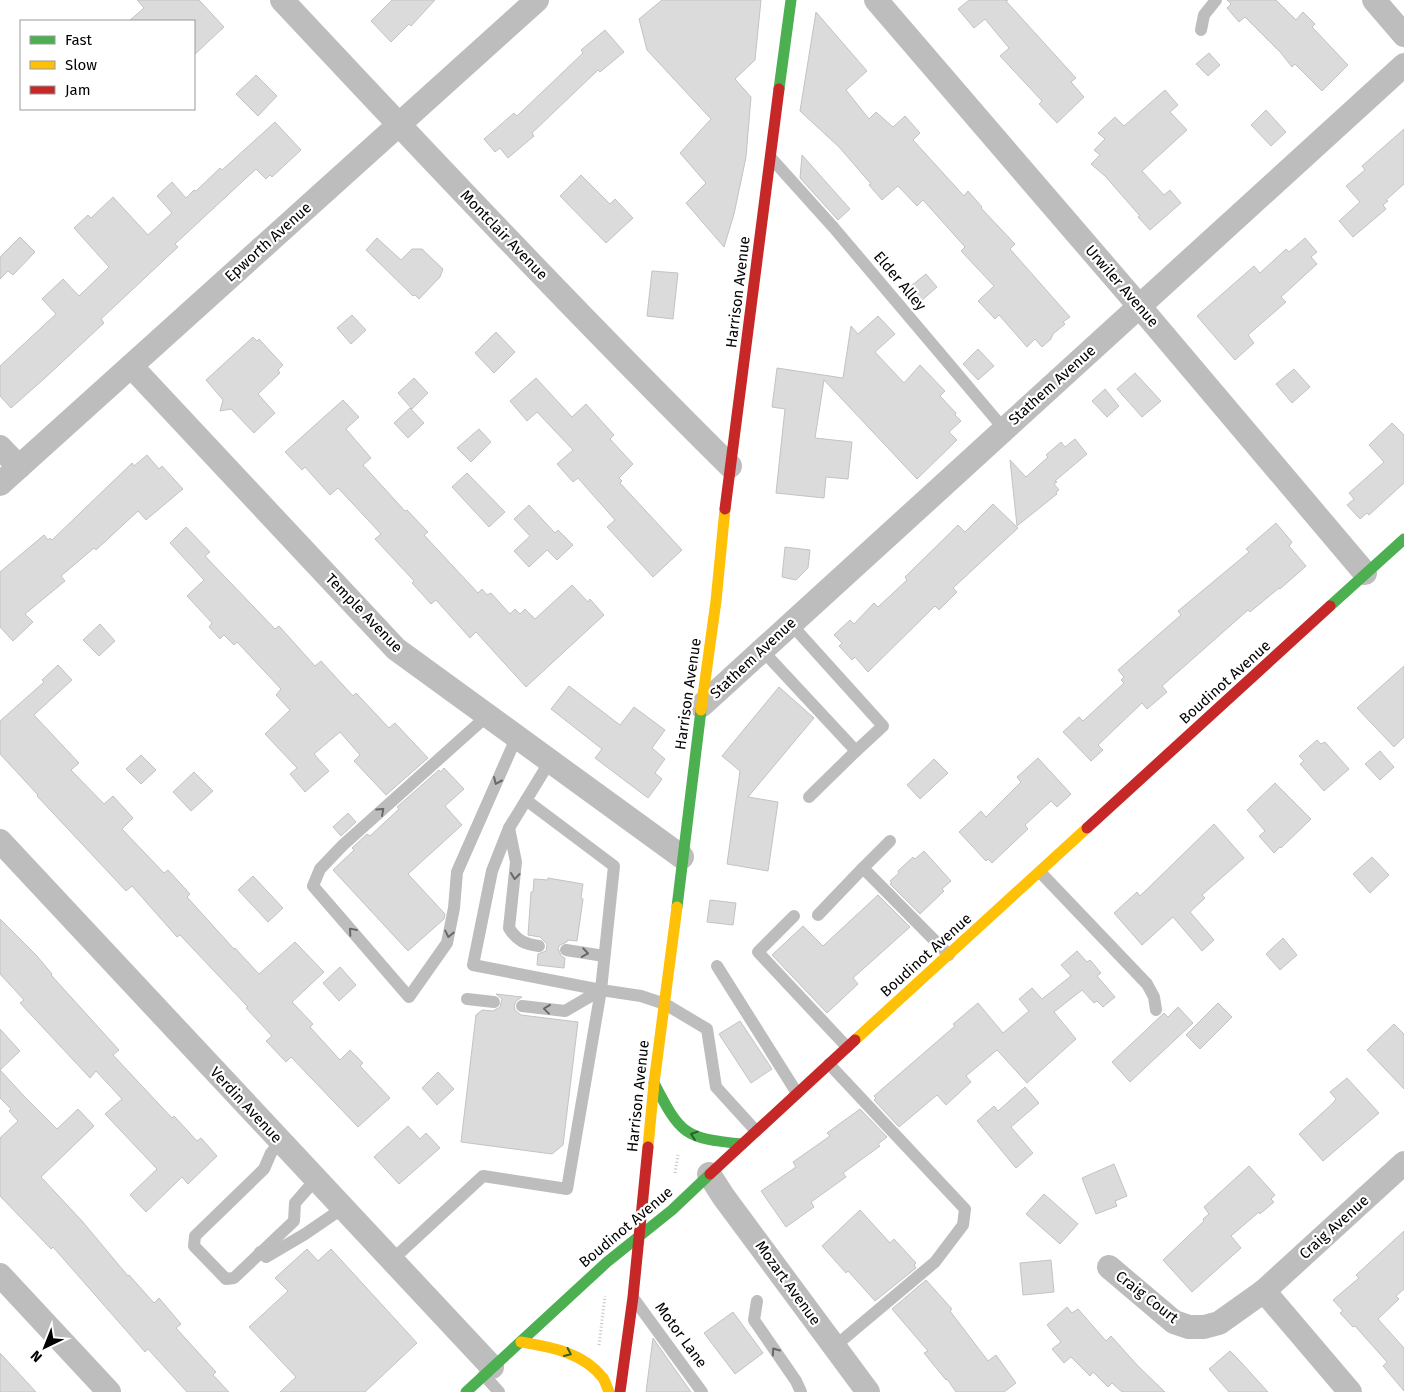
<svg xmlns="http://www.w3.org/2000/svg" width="1404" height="1392" viewBox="0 0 1404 1392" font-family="'Fira Sans',sans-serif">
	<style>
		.building { fill: #dbdbdb; stroke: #c3c3c3 }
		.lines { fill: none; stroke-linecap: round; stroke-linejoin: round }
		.path { stroke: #c2c2c2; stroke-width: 3; stroke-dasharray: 1 2.5; stroke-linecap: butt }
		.lane { stroke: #bdbdbd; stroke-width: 12 }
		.street { stroke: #bdbdbd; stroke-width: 24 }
		.fast { stroke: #4caf50; stroke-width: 11 }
		.slow { stroke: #ffc107; stroke-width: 11 }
		.jam { stroke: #c62828; stroke-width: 11 }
		.oneway { stroke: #686868 }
		.oneway2 { stroke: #2a602c }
		.labels { text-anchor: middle; stroke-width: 4.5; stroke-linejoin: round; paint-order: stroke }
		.street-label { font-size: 15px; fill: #000; stroke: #fff }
	</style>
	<rect width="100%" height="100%" fill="#fff"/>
	<g class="building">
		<polygon points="137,0 199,0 224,27 194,55 194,21 129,21 144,8"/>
		<polygon points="392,0 435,0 411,26 409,24 391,42 371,21"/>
		<polygon points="662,0 761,0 755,60 735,79 751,97 746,157 734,214 724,247 686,203 706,183 680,153 711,119 647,50 639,19"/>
		<polygon points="969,0 1008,0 1006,1 1076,78 1071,82 1084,97 1057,123 1039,104 1042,101 1000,56 1009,48 985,19 974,28 958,9"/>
		<polygon points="1227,0 1276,0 1296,20 1303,12 1315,24 1312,27 1348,65 1322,91 1295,64 1292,67 1281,53 1245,17 1239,22 1227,8 1231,4"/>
		<polygon points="816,12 867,71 846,90 869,119 876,112 893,127 905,116 920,133 913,140 964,196 968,191 982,207 981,208 1015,244 1010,249 1070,317 1063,322 1065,324 1053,334 1051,339 1042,347 1035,339 1027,347 999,315 995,319 978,301 994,286 961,251 965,247 923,200 917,206 898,186 882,200 869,185 871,184 839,147 800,111"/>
		<polygon points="605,30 624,52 600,72 598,70 532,133 534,136 508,158 500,148 495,152 484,139 514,113 517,116 583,53 581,50"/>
		<polygon points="1209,53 1220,65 1208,76 1196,64"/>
		<polygon points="256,75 277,96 258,116 236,94"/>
		<polygon points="1165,90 1178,105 1170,112 1187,130 1142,171 1164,195 1170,190 1181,203 1150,230 1138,217 1140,216 1105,176 1091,164 1100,155 1094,150 1105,139 1098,133 1115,117 1124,126"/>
		<polygon points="1266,110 1286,132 1271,146 1251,125"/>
		<polygon points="275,122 301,150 272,177 270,175 266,179 256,169 175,244 178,247 101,319 104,323 45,378 11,408 0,396 0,366 56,314 42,299 63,279 79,296 109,267 74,228 88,215 91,218 113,197 148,235 172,213 157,196 172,182 186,198 194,190 196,191 220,168 222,170"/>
		<polygon points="1404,129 1404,184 1386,200 1388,201 1383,205 1386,209 1353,237 1339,221 1360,202 1346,186 1365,170 1362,166"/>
		<polygon points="802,155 850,209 838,220 800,178"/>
		<polygon points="581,175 610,204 615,199 633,218 606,243 560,196"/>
		<polygon points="20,237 35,252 13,275 8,271 0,279 0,257"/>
		<polygon points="377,238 401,260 412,249 422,249 443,269 440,277 419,299 415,295 413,296 366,250"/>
		<polygon points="1305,238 1317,252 1311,257 1317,264 1281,297 1286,302 1248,335 1254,343 1235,360 1197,316 1254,266 1260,273 1286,249 1289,252"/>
		<polygon points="652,271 678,273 673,319 647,316"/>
		<polygon points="926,274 937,287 919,303 907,289"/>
		<polygon points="352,315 366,330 351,344 337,328"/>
		<polygon points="878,316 895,334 875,352 904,383 920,365 945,391 940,396 956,413 955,415 961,421 949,432 957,440 917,479 824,380 815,438 852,442 848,479 826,477 824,498 776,493 785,409 772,407 777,368 843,378 851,326 858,334"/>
		<polygon points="496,332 515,352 494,373 475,353"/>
		<polygon points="253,337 257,341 259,339 283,365 278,370 280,373 258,394 275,413 254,433 231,409 220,411 223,400 206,380"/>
		<polygon points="978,349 994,366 978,380 963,364"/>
		<polygon points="1294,369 1310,387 1292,403 1276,384"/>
		<polygon points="1135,373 1161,401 1142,417 1117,389"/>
		<polygon points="414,378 428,393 412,409 398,393"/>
		<polygon points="536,378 572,417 586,404 614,435 610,439 633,464 619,478 622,481 620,483 682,550 653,577 607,527 615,520 578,478 573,482 557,464 573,450 537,412 527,421 510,401"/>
		<polygon points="1105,389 1119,406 1107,417 1092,401"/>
		<polygon points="343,400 359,417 346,429 371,458 363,465 405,511 407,510 428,532 424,535 478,593 482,589 487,595 491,593 510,614 515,609 520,614 525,609 535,619 572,585 588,602 590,599 604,615 526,687 476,632 470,638 436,600 431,604 412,583 414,581 375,539 381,534 338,488 330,495 305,467 302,470 285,452"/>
		<polygon points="410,408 424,423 408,438 394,423"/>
		<polygon points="1392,423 1404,435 1404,483 1369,515 1367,513 1360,519 1347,505 1354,499 1349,493 1384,462 1369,445"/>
		<polygon points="479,429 491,442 471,462 457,448"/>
		<polygon points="1075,439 1087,454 1055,481 1057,482 1054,484 1059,490 1056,492 1057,494 1017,526 1010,460 1026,477 1048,457 1046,455 1061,442 1065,447"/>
		<polygon points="147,455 159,469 162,466 183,489 146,520 138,511 96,550 94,548 61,576 65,581 25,614 33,622 13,641 0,627 0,572 44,535 48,540 50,538 52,540 132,463 134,466"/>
		<polygon points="467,473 505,512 489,527 452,487"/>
		<polygon points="993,504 1018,528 953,588 957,592 939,610 935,606 868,672 855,657 852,660 839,646 842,643 834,635 850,620 854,624 874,603 878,607 907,580 905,577 958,525 965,532"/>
		<polygon points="529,505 555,533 558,530 573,545 557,560 547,550 529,567 514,551 530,536 514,519"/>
		<polygon points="1276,523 1292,542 1289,546 1306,566 1280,589 1279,588 1250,612 1248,610 1162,686 1167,692 1147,709 1142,703 1098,745 1103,750 1091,761 1063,732 1079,717 1083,721 1124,683 1121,680 1124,677 1118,670 1181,615 1178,611 1249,552 1246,549"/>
		<polygon points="186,527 210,552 205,556 275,629 279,626 315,666 321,661 353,696 356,693 389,728 395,723 428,758 386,795 354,761 360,755 340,732 314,754 329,771 305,792 290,774 297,768 265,734 290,710 276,695 281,689 237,642 234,645 224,635 220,639 209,627 212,623 187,596 204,580 170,543"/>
		<polygon points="785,547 810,550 808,568 796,580 782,577"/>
		<polygon points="100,624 115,641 99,656 83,640"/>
		<polygon points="58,665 72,680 34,715 79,763 71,770 104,804 113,796 133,818 122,829 164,873 168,870 190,894 187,897 234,949 235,948 259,974 295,942 324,972 292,1002 313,1024 310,1027 340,1060 350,1050 363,1063 360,1066 390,1098 358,1127 291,1057 286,1062 266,1041 272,1036 246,1008 248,1007 180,935 177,937 132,886 126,891 37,796 38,795 0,754 0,721 44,682 42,680"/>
		<polygon points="1404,666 1404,737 1394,747 1357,708"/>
		<polygon points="569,686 620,725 634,707 665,730 652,748 665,759 655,773 662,779 648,798 595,758 602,749 551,709"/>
		<polygon points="779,687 814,718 748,797 778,802 768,871 727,864 740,771 722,756"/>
		<polygon points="1317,740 1321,744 1325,742 1349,769 1324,791 1300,764 1304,761 1299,756"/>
		<polygon points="1380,751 1394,767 1380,780 1365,764"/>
		<polygon points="141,755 156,770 141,784 126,769"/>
		<polygon points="1038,758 1071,794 1057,807 1051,801 1025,825 1028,829 992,863 988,859 986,861 959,832 981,811 986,817 1021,782 1017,777"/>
		<polygon points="934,759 948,773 920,799 907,785"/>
		<polygon points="444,768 464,789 445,806 462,825 408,874 445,914 444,919 408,951 333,870 354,850 352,848 367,834 370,836 399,809 397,807 439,770 441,772"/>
		<polygon points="194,772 213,791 191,811 173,792"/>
		<polygon points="1275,783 1311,819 1281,848 1280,847 1274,853 1259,836 1265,831 1247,810"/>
		<polygon points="348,813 356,822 341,836 333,827"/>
		<polygon points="1214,824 1244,858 1202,895 1205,898 1190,912 1214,940 1202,951 1173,917 1142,945 1114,913 1137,892 1140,896"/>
		<polygon points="924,851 951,881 942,889 944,891 920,914 890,884 892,883 890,881 899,873 898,871 913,857 915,859"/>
		<polygon points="1372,857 1389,875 1370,893 1353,874"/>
		<polygon points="253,876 283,908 268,922 238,890"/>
		<polygon points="548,878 583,884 581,898 583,899 577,941 567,940 567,942 560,945 558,948 561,956 565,958 564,968 537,965 538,954 546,951 547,944 540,937 528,935 531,892 533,892 534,879 548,880"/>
		<polygon points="878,895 910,927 853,978 858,984 827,1013 772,955 803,926 823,946"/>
		<polygon points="710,900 736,903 733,925 707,922"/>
		<polygon points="0,919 37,956 52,974 51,975 119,1050 113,1055 172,1118 174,1116 197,1141 201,1138 217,1156 188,1184 182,1177 146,1212 130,1195 157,1169 105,1114 122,1099 96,1071 90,1078 20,1003 24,1000 0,974"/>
		<polygon points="1283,938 1297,955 1280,970 1266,954"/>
		<polygon points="1077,951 1087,962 1090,960 1101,973 1097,976 1115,997 1103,1007 1097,1001 1094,1003 1082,990 1054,1012 1076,1039 1027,1083 997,1050 966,1076 971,1082 946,1105 937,1095 899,1127 874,1100 876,1098 874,1096 955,1026 953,1024 978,1003 1003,1033 1029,1011 1019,999 1032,988 1042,999 1071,976 1061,965"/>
		<polygon points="340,967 356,985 339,1001 323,983"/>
		<polygon points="496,994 522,997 516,1001 514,1006 515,1010 521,1015 578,1022 563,1145 552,1154 461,1142 476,1015 482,1010 493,1011 500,1007 502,999"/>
		<polygon points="1218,1003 1232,1017 1200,1049 1186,1035"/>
		<polygon points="1178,1007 1193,1023 1130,1082 1112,1062 1164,1013 1168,1017"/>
		<polygon points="740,1021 772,1069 751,1083 719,1034"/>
		<polygon points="1394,1024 1404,1034 1404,1089 1367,1050"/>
		<polygon points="0,1029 20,1051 0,1070 24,1096 57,1129 78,1109 94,1126 41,1177 82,1221 128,1276 129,1275 154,1303 159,1298 181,1324 176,1328 216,1372 213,1375 229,1392 187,1392 148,1349 145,1352 53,1247 51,1249 0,1196 0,1138 18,1121 9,1111 11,1109 0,1098"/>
		<polygon points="438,1072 454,1089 437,1105 422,1088"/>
		<polygon points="1347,1078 1379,1113 1323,1161 1299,1134 1332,1104 1336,1099 1330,1092"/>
		<polygon points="1025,1087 1039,1103 1011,1127 1033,1153 1016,1168 977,1121 994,1106 998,1111"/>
		<polygon points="860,1109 887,1137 878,1144 880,1146 843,1173 846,1177 811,1202 814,1207 786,1227 761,1191 796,1167 793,1162 830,1136 827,1133"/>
		<polygon points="408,1126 420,1139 426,1133 440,1148 399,1184 374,1157"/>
		<polygon points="1114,1164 1127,1196 1115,1201 1117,1206 1096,1214 1082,1178"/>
		<polygon points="1249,1166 1275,1195 1271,1199 1274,1202 1260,1214 1259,1212 1231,1236 1241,1248 1192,1292 1163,1260 1204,1221 1203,1219 1209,1214 1204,1207"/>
		<polygon points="1044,1194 1078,1224 1060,1244 1026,1214"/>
		<polygon points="860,1210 890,1243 894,1239 916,1263 914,1265 916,1268 875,1301 848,1271 846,1273 822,1246"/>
		<polygon points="1404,1231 1404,1289 1396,1296 1399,1299 1378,1319 1404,1348 1404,1391 1383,1366 1387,1362 1355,1326 1353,1327 1340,1313 1343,1311 1333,1300 1359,1278 1356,1275"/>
		<polygon points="307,1249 318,1261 331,1249 417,1343 365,1392 280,1392 296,1377 249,1327 288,1291 275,1278"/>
		<polygon points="1051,1260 1054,1292 1023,1295 1020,1263"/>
		<polygon points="926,1280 952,1309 950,1311 988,1361 996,1355 1016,1383 1004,1392 956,1392 947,1379 946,1380 924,1353 928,1351 892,1309"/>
		<polygon points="1067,1307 1072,1313 1078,1309 1106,1341 1111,1336 1138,1366 1165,1392 1122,1392 1112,1383 1108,1387 1093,1372 1090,1376 1071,1357 1064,1363 1052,1349 1061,1342 1047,1325"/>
		<polygon points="733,1312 763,1353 735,1374 704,1333"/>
		<polygon points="653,1338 669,1361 691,1392 646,1392"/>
		<polygon points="1230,1351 1239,1360 1268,1392 1229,1392 1209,1369"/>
		<polygon points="0,1353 36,1392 0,1392"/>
	</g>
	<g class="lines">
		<g class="path">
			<polyline points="675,1173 678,1155"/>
			<polyline points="599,1345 605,1296"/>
		</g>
		<g class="lane">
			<polyline points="1201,30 1204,15 1216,0"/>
			<polyline points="771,158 834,228 1004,429"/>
			<polyline points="790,623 883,726 856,751 809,797"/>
			<polyline points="762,650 856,751"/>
			<polyline points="487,716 343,845 320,869 313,886 409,997 447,943 454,908 457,872 517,736"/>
			<polyline points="550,761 509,828 492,871 473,965 601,990 641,996 665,1004 707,1029 716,1087 756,1131"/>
			<path d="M509 828 516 862 509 928C517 941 525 944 539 946"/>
			<polyline points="890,841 863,868 949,955"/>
			<polyline points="1040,872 1147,984 1154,997 1156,1010"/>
			<polyline points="818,915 863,868"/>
			<polyline points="794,916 758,952 847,1047"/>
			<polyline points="566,950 604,956"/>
			<polyline points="717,966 797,1093"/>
			<polyline points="467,999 494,1002"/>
			<polyline points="522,1006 565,1011 601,990"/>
			<polyline points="829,1064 965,1209 963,1225 935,1262 834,1347"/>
			<polyline points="281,1141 271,1153 264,1169 195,1236 194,1246 226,1279 234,1278 294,1221 295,1203 316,1179"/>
			<polyline points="260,1252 266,1257 305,1234 343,1208"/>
			<polyline points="392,1260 483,1176 567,1189 601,990 614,866 526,800"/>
			<polyline points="634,1299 702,1392"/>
			<polyline points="757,1301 754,1320 796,1381 801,1392"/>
			<polyline points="484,1375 499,1392"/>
		</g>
		<g class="street">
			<path d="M282 0C429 157 577 314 730 466"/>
			<polyline points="876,0 1140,307 1365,573"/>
			<polyline points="1374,0 1404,35"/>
			<polyline points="131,366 396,649 682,857"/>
			<polyline points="0,447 19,467"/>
			<polyline points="0,484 537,0"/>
			<path d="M701 706C935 492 1170 280 1404 65"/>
			<polyline points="0,841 492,1367"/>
			<polyline points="709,1174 723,1196 868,1392"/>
			<polyline points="1109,1267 1174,1322 1189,1327 1204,1327 1219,1323 1264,1291 1404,1163"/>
			<polyline points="0,1275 109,1392"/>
			<polyline points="1264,1291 1350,1392"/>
		</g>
		<g class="fast">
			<polyline points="779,89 791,0"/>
			<polyline points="1330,606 1404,539"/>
			<polyline points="677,907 701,710"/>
			<path d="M654 1083C681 1135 684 1138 742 1144"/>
			<polyline points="466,1392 607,1262 672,1210 710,1174"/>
		</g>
		<g class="slow">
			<polyline points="701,710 716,601 725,509"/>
			<polyline points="855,1040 1087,828"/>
			<polyline points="648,1147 654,1083 677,907"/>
			<path d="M521 1342C550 1347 583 1352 603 1378 605 1381 607 1387 609 1392"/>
		</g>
		<g class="jam">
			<polyline points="725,509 779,89"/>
			<polyline points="1087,828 1330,606"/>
			<polyline points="710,1174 855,1040"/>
			<polyline points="620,1392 633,1297 648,1147"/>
		</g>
	</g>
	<defs><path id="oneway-chevron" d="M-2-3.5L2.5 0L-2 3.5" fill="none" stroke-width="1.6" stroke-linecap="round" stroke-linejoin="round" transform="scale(1.25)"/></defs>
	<g class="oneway">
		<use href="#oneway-chevron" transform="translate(497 781) rotate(114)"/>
		<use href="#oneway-chevron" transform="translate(381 811) rotate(-42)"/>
		<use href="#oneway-chevron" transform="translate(515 876) rotate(97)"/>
		<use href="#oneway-chevron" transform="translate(352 931) rotate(-131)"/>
		<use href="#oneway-chevron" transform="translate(449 934) rotate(102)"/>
		<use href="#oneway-chevron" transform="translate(585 953) rotate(9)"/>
		<use href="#oneway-chevron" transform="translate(547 1009) rotate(-173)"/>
		<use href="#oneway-chevron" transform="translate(775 1351) rotate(-125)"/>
	</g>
	<g class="oneway2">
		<use href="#oneway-chevron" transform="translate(694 1135) rotate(-161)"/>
		<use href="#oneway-chevron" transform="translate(568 1353) rotate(25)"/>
	</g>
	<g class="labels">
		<g class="street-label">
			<text transform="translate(504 235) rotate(46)" y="5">Montclair Avenue</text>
			<text transform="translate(268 242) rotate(-42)" y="5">Epworth Avenue</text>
			<text transform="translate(900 281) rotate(50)" y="5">Elder Alley</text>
			<text transform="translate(1122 286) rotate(49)" y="5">Urwiler Avenue</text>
			<text transform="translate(738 292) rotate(-83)" y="5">Harrison Avenue</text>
			<text transform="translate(1052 385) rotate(-42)" y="5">Stathem Avenue</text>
			<text transform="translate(364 613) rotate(46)" y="5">Temple Avenue</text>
			<text transform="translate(753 658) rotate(-43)" y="5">Stathem Avenue</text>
			<text transform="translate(1225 682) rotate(-42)" y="5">Boudinot Avenue</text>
			<text transform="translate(688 694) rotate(-82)" y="5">Harrison Avenue</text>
			<text transform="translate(926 955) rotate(-42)" y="5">Boudinot Avenue</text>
			<text transform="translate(638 1096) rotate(-84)" y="5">Harrison Avenue</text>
			<text transform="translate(246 1105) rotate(47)" y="5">Verdin Avenue</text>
			<text transform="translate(626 1227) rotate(-40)" y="5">Boudinot Avenue</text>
			<text transform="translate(1334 1227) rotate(-42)" y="5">Craig Avenue</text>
			<text transform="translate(788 1283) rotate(54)" y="5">Mozart Avenue</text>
			<text transform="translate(1147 1297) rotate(38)" y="5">Craig Court</text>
			<text transform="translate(681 1335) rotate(54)" y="5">Motor Lane</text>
		</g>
	</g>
	<rect x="20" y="20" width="175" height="90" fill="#ffffff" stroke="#999999"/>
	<rect x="30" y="36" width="25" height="8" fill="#4caf50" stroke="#999999"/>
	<text x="65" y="45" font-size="15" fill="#000000">Fast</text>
	<rect x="30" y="61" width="25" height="8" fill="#ffc107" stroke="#999999"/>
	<text x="65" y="70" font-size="15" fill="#000000">Slow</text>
	<rect x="30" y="86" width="25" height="8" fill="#c62828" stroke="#999999"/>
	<text x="65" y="95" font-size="15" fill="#000000">Jam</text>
	<g transform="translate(45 1347) rotate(223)" stroke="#ffffff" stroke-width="4" paint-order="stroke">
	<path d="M0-4L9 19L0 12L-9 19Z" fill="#000000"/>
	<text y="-8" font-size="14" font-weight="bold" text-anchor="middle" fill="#000000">N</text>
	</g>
</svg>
